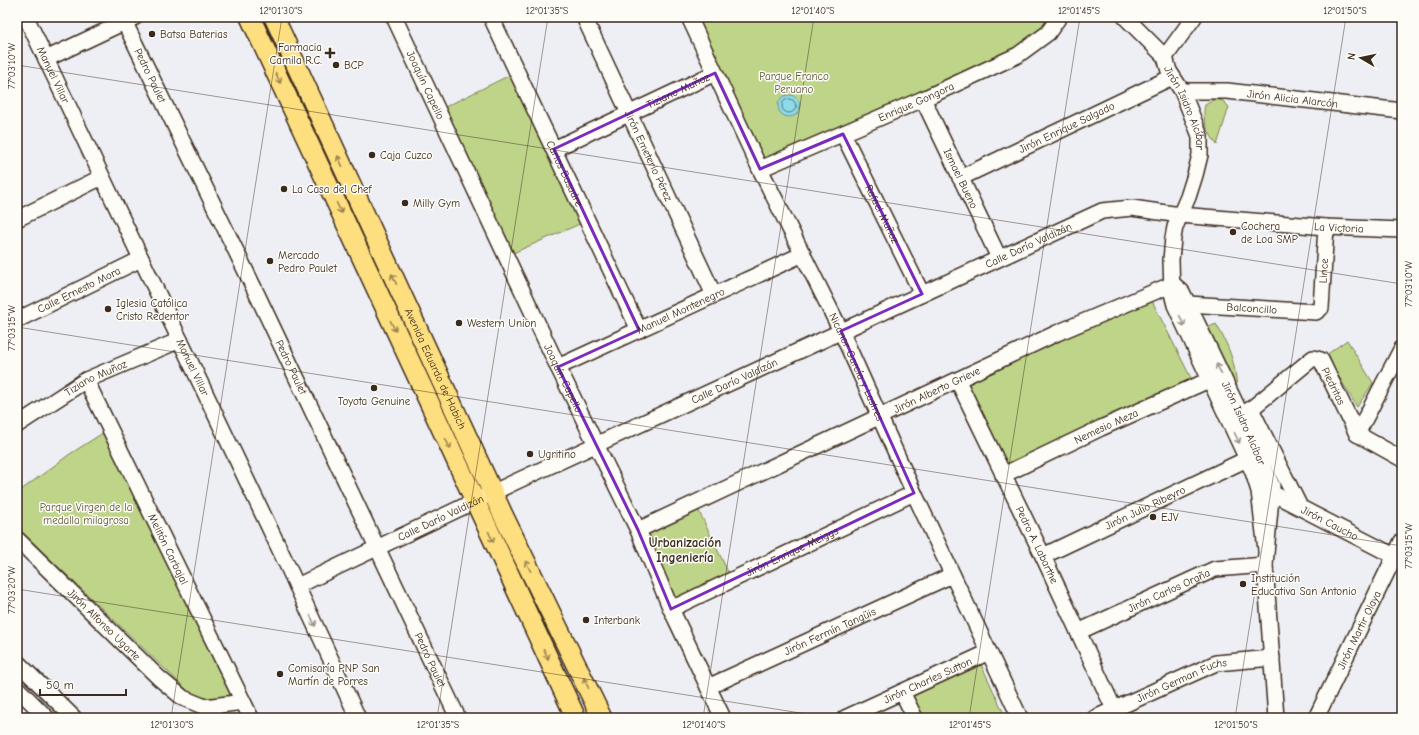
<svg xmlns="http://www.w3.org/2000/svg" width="1419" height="735" viewBox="0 0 1419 735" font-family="'Comic Neue',sans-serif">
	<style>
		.green { fill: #bed489; stroke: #7c7f54 }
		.water { fill: #8cdbea; stroke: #6c9498 }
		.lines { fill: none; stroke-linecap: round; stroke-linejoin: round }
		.shore { stroke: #5b7170; stroke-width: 1 }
		.minor-casing { stroke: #3b2a1e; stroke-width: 18 }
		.major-casing { stroke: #3b2a1e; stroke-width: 22 }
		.minor { stroke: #fdfcf7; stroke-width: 15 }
		.major { stroke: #fedf80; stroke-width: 19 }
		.oneway { stroke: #9c844f }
		.oneway2 { stroke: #9c938a }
		.marked { fill: none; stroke: #7b2cbf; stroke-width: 3; stroke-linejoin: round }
		.ticks { fill: none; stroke: #3b2a1e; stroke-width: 1; stroke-opacity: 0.45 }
		.poi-dot { fill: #3b2a1e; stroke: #fdfcf7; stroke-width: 1.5 }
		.labels { text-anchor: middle; stroke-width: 3; stroke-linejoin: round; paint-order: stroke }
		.poi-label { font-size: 11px; fill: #3b2a1e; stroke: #fdfcf7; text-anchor: start }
		.street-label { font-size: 11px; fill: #3b2a1e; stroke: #fdfcf7 }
		.park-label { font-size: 11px; fill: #5c5439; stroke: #fdfcf7 }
		.quarter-label { font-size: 13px; font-weight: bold; fill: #3b2a1e; stroke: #fdfcf7 }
		.neatline { fill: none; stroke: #3b2a1e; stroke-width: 1.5 }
		.ticks-label { font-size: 10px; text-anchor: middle; fill: #3b2a1e }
	</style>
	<rect width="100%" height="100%" fill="#eeeff4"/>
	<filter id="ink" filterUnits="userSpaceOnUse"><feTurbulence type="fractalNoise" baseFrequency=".025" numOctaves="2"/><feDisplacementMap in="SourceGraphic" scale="8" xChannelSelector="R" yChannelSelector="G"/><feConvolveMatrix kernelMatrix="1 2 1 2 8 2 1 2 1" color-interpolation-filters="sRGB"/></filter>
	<g filter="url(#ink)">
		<g class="green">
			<polygon points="689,17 1059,17 1048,33 760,169"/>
			<polygon points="510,75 582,223 513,253 443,108"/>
			<path d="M1215 99 1223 101 1229 107 1217 145C1209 134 1201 119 1205 105Z"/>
			<polygon points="1149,295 1192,380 1006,468 966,381"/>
			<path d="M1216 324C1229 346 1236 364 1237 390L1207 328Z"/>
			<polygon points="1347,340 1373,383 1357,407 1326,355"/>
			<path d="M109 429 234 690 231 696C216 698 205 700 191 694L17 527V493L70 454Z"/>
			<polygon points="697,507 729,574 676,599 645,532"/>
			<polygon points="979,660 1006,718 922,718 911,693"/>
		</g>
		<circle class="water" cx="789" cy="106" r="11"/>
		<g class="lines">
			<circle class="shore" cx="789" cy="106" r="7"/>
			<defs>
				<g id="minor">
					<path id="s1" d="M26 17 289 569 358 718"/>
					<path id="s2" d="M122 17 253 286 458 718"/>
					<path id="s3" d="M394 17 558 367 638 530 671 609 723 718"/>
					<path id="s4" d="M491 17 639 330"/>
					<path id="s5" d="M584 17 714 295"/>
					<path id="s6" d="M689 17 760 169 841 331 914 493 1020 718"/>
					<path id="s7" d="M1125 17 1165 57 1169 71 1182 91 1200 136V155L1195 175 1188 197 1175 227 1173 238 1171 260 1172 293 1175 305 1253 472 1259 491 1266 550"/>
					<polyline points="1165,57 1194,17"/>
					<polyline points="46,59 135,17"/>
					<path id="s8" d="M1182 91H1227L1402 111"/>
					<path id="s9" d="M923 99 999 258"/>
					<path id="s10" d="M843 134 922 294"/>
					<path id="s11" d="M554 149 715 73"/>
					<path id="s12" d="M760 169 923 99 1018 55 1048 33 1059 17"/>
					<path id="s13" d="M960 178 1172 77"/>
					<polyline points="17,219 102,177"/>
					<path id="s14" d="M1173 284 1182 292 1188 304 1241 415 1272 486 1265 565 1276 718"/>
					<path id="s15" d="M1188 304 1316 312 1321 308 1326 227"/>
					<path id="s16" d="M17 320 141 259"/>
					<path id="s17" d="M558 367 803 254"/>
					<path id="s18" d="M86 380 251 718"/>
					<path id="s19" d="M958 381 1043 556 1114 709"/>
					<polyline points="1251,409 1299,505"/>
					<path id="s20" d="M1241 415 1251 409 1313 358 1321 360 1357 434 1402 459"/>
					<path id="s21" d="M17 425 86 380 180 340"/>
					<polyline points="1357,434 1402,348"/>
					<path id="s22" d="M1003 475 1101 428 1209 380"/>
					<path id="s23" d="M1264 489 1402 560"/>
					<path id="s24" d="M638 530 1057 333 1173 284"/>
					<path id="s25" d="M17 539 159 678 183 698 205 707 243 702"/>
					<path id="s26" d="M1043 556 1247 459"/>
					<path id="s27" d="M297 586 515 482 1102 211 1132 208 1180 215 1326 227 1402 230"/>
					<path id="s28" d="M671 609 914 493"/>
					<path id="s29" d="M1078 632 1215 569 1265 565"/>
					<polyline points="17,662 74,718"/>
					<path id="s30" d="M708 687 952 575"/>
					<polyline points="17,688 47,718"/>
					<polyline points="902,692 915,718"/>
					<path id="s31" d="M845 718 989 652"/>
					<path id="s32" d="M1095 718 1216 663 1272 658"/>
					<path id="s33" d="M1316 718 1402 541"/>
				</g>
				<g id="major">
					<polyline points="250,17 576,718"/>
					<path id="s34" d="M274 17 504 517 602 718"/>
				</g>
			</defs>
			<use href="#minor" class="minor-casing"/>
			<use href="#major" class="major-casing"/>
			<use href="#minor" class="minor"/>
			<use href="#major" class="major"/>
		</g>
		<defs><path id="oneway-shaft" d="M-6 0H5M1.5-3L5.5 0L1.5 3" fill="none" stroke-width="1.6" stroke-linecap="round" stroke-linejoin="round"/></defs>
		<g class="oneway">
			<use href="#oneway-shaft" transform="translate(278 78) rotate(65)"/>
			<use href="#oneway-shaft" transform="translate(340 161) rotate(-115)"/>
			<use href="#oneway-shaft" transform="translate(339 208) rotate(65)"/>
			<use href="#oneway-shaft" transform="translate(394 279) rotate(-115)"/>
			<use href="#oneway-shaft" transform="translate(393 326) rotate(65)"/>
			<use href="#oneway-shaft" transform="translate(448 444) rotate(65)"/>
			<use href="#oneway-shaft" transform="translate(491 537) rotate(65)"/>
			<use href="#oneway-shaft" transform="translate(528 566) rotate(-116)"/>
			<use href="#oneway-shaft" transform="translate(546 654) rotate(65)"/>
			<use href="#oneway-shaft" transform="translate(586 683) rotate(-116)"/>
		</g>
		<g class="oneway2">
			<use href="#oneway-shaft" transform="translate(1182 321) rotate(66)"/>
			<use href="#oneway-shaft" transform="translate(1219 369) rotate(-116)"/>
			<use href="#oneway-shaft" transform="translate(1237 438) rotate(64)"/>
			<use href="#oneway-shaft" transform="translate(313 621) rotate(65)"/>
		</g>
	</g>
	<path class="marked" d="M715 73 760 169 843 134 922 294 841 331 914 493 671 609 638 530 558 367 639 330 554 149Z"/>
	<path class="ticks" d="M1367 17 1402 23M17 65 1402 284M17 327 1402 546M17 589 832 718M171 718 282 17M437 718 548 17M703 718 814 17M969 718 1080 17M1235 718 1346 17"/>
	<g class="poi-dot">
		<circle cx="152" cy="34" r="4"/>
		<path d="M328 47h4v4h4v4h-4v4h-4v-4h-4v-4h4z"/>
		<circle cx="336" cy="65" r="4"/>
		<circle cx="372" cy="155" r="4"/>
		<circle cx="284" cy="189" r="4"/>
		<circle cx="405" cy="203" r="4"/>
		<circle cx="1233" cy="232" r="4"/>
		<circle cx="270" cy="261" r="4"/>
		<circle cx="108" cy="309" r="4"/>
		<circle cx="459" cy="323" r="4"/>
		<circle cx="374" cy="388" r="4"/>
		<circle cx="530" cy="454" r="4"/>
		<circle cx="1153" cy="517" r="4"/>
		<circle cx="1243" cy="584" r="4"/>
		<circle cx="586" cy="620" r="4"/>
		<circle cx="280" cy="674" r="4"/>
	</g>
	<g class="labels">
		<g class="poi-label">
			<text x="160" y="38">Batsa Baterias</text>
			<text x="322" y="51" text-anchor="end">Farmacia<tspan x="322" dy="13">Camila R.C.</tspan></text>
			<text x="344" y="69">BCP</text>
			<text x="380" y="159">Caja Cuzco</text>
			<text x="292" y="193">La Casa del Chef</text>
			<text x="413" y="207">Milly Gym</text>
			<text x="1241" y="230">Cochera<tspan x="1241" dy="13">de Loa SMP</tspan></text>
			<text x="278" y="259">Mercado<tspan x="278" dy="13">Pedro Paulet</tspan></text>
			<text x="116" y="307">Iglesia Católica<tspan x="116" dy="13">Cristo Redentor</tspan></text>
			<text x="467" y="327">Western Union</text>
			<text x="374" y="405" text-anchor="middle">Toyota Genuine</text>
			<text x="538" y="458">Ugritino</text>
			<text x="1161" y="521">EJV</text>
			<text x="1251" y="582">Institución<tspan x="1251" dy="13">Educativa San Antonio</tspan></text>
			<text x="594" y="624">Interbank</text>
			<text x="288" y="672">Comisaría PNP San<tspan x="288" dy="13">Martín de Porres</tspan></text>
		</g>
		<g class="street-label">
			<text dy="4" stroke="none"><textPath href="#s1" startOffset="64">Manuel Villar</textPath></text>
			<text dy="4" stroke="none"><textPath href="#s2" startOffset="65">Pedro Paulet</textPath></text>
			<text dy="4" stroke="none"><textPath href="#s3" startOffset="75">Joaquín Capello</textPath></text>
			<text dy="4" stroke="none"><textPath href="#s11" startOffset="137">Tiziano Muñoz</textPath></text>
			<text dy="4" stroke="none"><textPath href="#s8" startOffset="111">Jirón Alicia Alarcón</textPath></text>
			<text dy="4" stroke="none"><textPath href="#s12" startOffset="170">Enrique Gongora</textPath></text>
			<text dy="4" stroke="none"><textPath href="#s7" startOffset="112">Jirón Isidro Alcíbar</textPath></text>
			<text dy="4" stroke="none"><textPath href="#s13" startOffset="118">Jirón Enrique Salgado</textPath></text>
			<text dy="4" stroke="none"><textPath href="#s5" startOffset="153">Jirón Emeterio Pérez</textPath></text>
			<text dy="4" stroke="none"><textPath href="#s4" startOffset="173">Carlos Basadre</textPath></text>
			<text dy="4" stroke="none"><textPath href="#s9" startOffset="88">Ismael Bueno</textPath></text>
			<text dy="4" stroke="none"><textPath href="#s10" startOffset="89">Rafael Muñoz</textPath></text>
			<text dy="4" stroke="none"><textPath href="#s27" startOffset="1126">La Victoria</textPath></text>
			<text dy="4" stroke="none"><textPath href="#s27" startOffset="807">Calle Darío Valdizán</textPath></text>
			<text dy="4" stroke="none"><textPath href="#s15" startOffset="172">Lince</textPath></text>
			<text dy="4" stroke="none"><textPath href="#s16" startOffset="69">Calle Ernesto Mora</textPath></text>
			<text dy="4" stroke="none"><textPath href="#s15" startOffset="64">Balconcillo</textPath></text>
			<text dy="4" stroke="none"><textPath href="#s17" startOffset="135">Manuel Montenegro</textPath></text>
			<text dy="4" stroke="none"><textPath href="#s6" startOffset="388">Nicanor García y Lastres</textPath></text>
			<text dy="4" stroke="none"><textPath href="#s1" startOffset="388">Manuel Villar</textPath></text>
			<text dy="4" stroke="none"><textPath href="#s2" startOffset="389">Pedro Paulet</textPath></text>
			<text dy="4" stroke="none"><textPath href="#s34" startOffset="387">Avenida Eduardo de Habich</textPath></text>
			<text dy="4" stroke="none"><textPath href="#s3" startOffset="399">Joaquín Capello</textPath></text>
			<text dy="4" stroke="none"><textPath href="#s21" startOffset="92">Tiziano Muñoz</textPath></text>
			<text dy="4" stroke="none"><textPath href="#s27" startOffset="483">Calle Darío Valdizán</textPath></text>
			<text dy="4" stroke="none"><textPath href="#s20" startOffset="129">Piedritas</textPath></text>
			<text dy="4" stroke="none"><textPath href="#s24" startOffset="330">Jirón Alberto Grieve</textPath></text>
			<text dy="4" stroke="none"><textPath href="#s14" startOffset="157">Jirón Isidro Alcíbar</textPath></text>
			<text dy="4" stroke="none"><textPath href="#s22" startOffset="114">Nemesio Meza</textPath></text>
			<text dy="4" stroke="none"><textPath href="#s26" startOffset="113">Jirón Julio Ribeyro</textPath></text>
			<text dy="4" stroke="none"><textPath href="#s27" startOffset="159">Calle Darío Valdizán</textPath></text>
			<text dy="4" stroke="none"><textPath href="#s23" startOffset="74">Jirón Caucho</textPath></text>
			<text dy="4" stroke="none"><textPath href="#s19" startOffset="182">Pedro A. Labarthe</textPath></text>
			<text dy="4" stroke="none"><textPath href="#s18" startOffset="188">Melitón Carbajal</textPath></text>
			<text dy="4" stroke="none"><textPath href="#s28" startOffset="134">Jirón Enrique Meiggs</textPath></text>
			<text dy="4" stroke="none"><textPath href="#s29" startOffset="100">Jirón Carlos Oraña</textPath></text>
			<text dy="4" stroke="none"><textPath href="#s25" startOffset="122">Jirón Alfonso Ugarte</textPath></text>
			<text dy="4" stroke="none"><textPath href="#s33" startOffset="98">Jirón Martir Olaya</textPath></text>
			<text dy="4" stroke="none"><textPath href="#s30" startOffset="134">Jirón Fermín Tangüis</textPath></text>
			<text dy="4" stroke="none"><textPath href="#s2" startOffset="713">Pedro Paulet</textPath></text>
			<text dy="4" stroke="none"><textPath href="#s31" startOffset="91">Jirón Charles Sutton</textPath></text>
			<text dy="4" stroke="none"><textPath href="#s32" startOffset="95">Jirón German Fuchs</textPath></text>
		</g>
		<g class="park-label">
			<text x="794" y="80">Parque Franco<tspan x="794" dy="13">Peruano</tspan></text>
			<text x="86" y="511">Parque Virgen de la<tspan x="86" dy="13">medalla milagrosa</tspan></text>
		</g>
		<g class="quarter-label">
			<text x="685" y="547">Urbanización<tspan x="685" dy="15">Ingeniería</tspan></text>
		</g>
	</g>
	<rect width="1419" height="735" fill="none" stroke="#fdfcf7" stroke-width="44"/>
	<g transform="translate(1361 58) rotate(279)" stroke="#fdfcf7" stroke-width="3" paint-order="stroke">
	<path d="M0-3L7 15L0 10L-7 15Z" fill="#3b2a1e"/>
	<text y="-6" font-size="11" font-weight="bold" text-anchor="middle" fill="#3b2a1e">N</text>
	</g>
	<path d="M40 689v6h86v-6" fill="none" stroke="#3b2a1e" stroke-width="2"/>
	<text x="46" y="689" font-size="12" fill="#3b2a1e" stroke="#fdfcf7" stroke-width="3" paint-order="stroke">50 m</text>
	<rect x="22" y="22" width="1375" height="691" class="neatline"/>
	<g class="ticks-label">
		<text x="281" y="14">12°01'30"S</text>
		<text x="547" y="14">12°01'35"S</text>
		<text x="813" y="14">12°01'40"S</text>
		<text x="1079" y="14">12°01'45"S</text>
		<text x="1345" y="14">12°01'50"S</text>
		<text transform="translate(11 66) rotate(-90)" y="4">77°03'10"W</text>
		<text transform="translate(1408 284) rotate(-90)" y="4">77°03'10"W</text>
		<text transform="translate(11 328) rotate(-90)" y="4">77°03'15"W</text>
		<text transform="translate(1408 546) rotate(-90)" y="4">77°03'15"W</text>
		<text transform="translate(11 590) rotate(-90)" y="4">77°03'20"W</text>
		<text x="172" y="728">12°01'30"S</text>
		<text x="438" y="728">12°01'35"S</text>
		<text x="704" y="728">12°01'40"S</text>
		<text x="970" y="728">12°01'45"S</text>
		<text x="1236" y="728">12°01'50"S</text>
	</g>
</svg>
